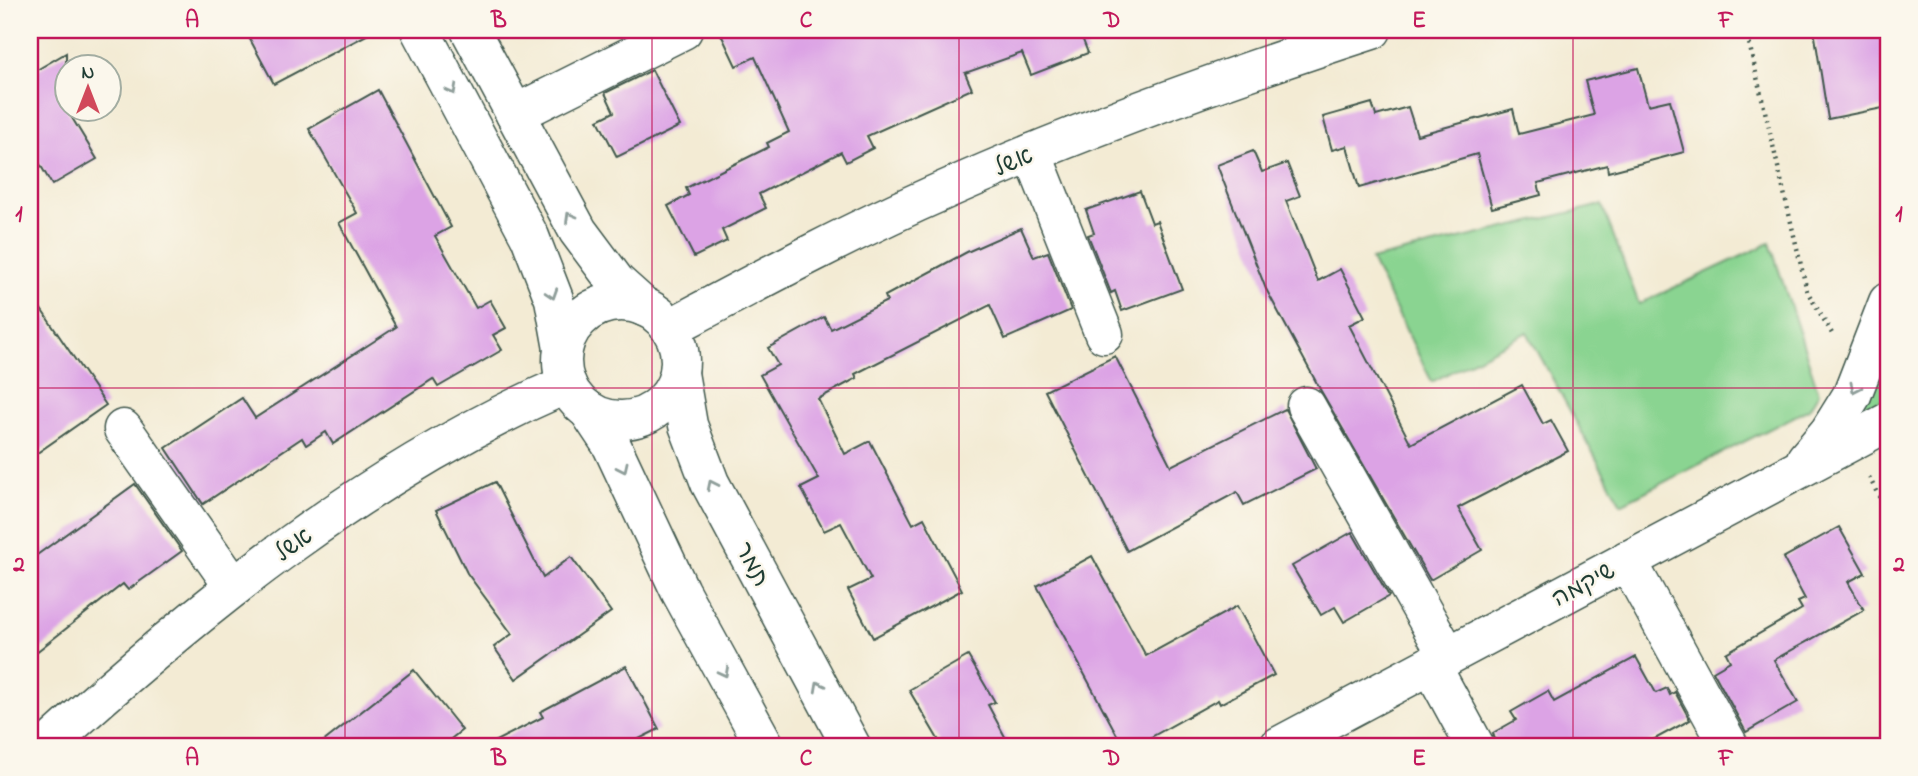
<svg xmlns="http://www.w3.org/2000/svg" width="1918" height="776" viewBox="0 0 1918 776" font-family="'Indie Flower','Playpen Sans Hebrew',sans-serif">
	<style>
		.green { fill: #8ad491; stroke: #548862; stroke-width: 2 }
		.building { fill: #dca3e5 }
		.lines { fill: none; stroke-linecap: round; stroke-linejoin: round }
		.minor-casing { stroke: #3f574c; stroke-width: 41 }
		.path { stroke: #3f574c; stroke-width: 4.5; stroke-dasharray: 2 5; stroke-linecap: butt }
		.minor { stroke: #fff; stroke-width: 38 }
		.oneway { stroke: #8f9e9a }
		.grid { fill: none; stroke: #c2185b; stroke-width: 2; stroke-opacity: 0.55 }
		.labels { text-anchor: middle; stroke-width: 5; stroke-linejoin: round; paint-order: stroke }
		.street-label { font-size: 24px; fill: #1f3d34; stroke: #fbf7ec }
		.neatline { fill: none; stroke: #c2185b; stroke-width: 2.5 }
		.grid-label { font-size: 23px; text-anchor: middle; font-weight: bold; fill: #c2185b }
	</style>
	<rect width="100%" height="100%" fill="#fbf7ec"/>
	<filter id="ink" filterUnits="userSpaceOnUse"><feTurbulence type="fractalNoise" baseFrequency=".0143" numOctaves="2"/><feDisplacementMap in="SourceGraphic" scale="14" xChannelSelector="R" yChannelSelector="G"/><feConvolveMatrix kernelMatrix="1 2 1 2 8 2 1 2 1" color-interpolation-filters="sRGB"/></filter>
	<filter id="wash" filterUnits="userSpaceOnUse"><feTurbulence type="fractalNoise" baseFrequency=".00686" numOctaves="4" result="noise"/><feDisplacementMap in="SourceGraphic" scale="28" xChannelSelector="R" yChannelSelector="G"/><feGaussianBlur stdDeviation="1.57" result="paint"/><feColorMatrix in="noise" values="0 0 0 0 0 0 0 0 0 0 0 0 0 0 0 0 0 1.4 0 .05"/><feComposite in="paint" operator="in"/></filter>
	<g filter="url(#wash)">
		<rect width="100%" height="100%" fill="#f3ebd4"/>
		<g class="green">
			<polygon points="1602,205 1639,304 1770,243 1819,393 1809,409 1621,504 1527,332 1432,382 1371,260"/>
			<polygon points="1888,346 1888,397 1856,414"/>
		</g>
		<g id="blocks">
			<g class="building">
				<polygon points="245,30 376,30 274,84"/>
				<polygon points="719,30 1079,30 1088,53 1031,75 1022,53 965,73 972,89 867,136 873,148 846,162 841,152 759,194 766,208 722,230 727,241 694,257 668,206 689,195 686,188 769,147 767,143 789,132 755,57 736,66"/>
				<polygon points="1814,30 1888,30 1888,107 1828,119"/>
				<polygon points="66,53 66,108 97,159 52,185 30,147 30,74"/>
				<polygon points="1638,68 1648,105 1670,100 1684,152 1608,172 1607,165 1538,183 1541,195 1492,208 1477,154 1359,188 1347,146 1332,150 1323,117 1372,103 1376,116 1408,107 1417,135 1513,109 1519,134 1594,115 1585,81"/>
				<polygon points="652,70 680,126 617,157 598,120 614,112 605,93"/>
				<polygon points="378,90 451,227 435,236 476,308 490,300 506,328 493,335 502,350 438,387 433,379 333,444 326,432 306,445 302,438 203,504 166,448 242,398 255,418 396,327 339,223 357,213 309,129"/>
				<polygon points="1253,151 1262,172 1287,163 1300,196 1286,201 1318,281 1340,269 1365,317 1349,325 1411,444 1522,385 1543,424 1551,420 1568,451 1458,508 1482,550 1430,580 1321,391 1266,289 1217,165"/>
				<polygon points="1140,191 1152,223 1157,221 1182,289 1122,311 1115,291 1111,293 1088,235 1094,233 1086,210"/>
				<polygon points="1021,228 1034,257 1048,252 1071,310 1005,339 990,305 855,374 857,378 818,399 845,454 870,441 913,524 924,518 962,590 873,638 848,590 871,579 841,523 824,531 801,488 819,479 760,375 778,365 768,348 824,317 831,329 887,301 885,296 967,252"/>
				<polygon points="30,293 106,405 30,458"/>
				<polygon points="1115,356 1171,466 1285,409 1316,469 1244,505 1237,492 1127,551 1045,391"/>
				<polygon points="495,482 543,578 571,557 611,612 516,679 494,647 512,634 467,573 436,510"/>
				<polygon points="135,484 182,551 128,590 123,584 30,657 30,560"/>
				<polygon points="1839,527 1865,573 1848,582 1864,610 1774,660 1798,702 1746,732 1713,671 1730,661 1726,653 1802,609 1798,602 1805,599 1783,558"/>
				<polygon points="1352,532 1389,596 1344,622 1335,607 1321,615 1292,566"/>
				<polygon points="1092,556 1146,656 1237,606 1274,675 1220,704 1218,700 1135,746 1123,746 1037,586"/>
				<polygon points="968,656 995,702 988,705 1010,746 942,746 909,690"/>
				<polygon points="1636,657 1656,693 1667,688 1670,695 1675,692 1690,720 1642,746 1497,746 1493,733 1516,720 1511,712 1548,691 1554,702"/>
				<polygon points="626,666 659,729 625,746 486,746 543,717 540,712"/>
				<polygon points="414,670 462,730 442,746 318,746"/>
			</g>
		</g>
	</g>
	<g filter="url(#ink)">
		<use href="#blocks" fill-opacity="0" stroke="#3f574c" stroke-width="2"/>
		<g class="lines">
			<defs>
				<g id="minor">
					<polyline points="420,30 530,237 554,299 563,349"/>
					<polyline points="470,30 578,231 616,282 644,307"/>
					<polyline points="515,114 683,30"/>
					<polyline points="1032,153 1104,334"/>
					<circle cx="621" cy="361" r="59"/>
					<path d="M670 328C760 280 851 231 945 190 1084 128 1227 77 1372 30"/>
					<polyline points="679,373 688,425 710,483 851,746"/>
					<polyline points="1306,406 1448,656"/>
					<polyline points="588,410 612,446 680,591 765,746"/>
					<polyline points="123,429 234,587"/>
					<polyline points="1806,459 1829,432 1852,395 1888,302"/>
					<polyline points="1627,560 1729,746"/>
					<polyline points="1431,665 1475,746"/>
					<path d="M47 746C203 604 372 468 567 384"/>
					<polyline points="1279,746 1888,422"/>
				</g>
			</defs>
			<use href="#minor" class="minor-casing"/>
			<g class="path">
				<polyline points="1746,30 1807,291 1834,337"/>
				<polyline points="1869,477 1888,514"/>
			</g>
			<use href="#minor" class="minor"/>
		</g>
		<defs><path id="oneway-chevron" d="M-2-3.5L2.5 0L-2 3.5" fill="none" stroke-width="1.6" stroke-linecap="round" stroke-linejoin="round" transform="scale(1.75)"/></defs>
		<g class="oneway">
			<use href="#oneway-chevron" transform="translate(452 90) rotate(62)"/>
			<use href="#oneway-chevron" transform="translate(570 217) rotate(-120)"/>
			<use href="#oneway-chevron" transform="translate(552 294) rotate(72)"/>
			<use href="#oneway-chevron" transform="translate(1855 388) rotate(115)"/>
			<use href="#oneway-chevron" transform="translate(623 468) rotate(65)"/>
			<use href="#oneway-chevron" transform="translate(712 485) rotate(-116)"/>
			<use href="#oneway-chevron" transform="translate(724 672) rotate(62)"/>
			<use href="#oneway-chevron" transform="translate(819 686) rotate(-118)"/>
		</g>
	</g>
	<path class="grid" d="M345 30V746M652 30V746M959 30V746M1266 30V746M1573 30V746M30 388H1888"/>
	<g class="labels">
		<g class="street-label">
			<text transform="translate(1013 161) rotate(-23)" y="8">אשל</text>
			<text transform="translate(293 544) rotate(-36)" y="8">אשל</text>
			<text transform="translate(753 564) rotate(62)" y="8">תמר</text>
			<text transform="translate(1583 584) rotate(-28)" y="8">שיקמה</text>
		</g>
	</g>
	<rect width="1918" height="776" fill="none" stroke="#fbf7ec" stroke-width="77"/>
	<g transform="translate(88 88)"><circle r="33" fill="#fbf7ec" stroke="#a3ada2" stroke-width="2"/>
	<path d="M0-5L12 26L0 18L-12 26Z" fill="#d1495b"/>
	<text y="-10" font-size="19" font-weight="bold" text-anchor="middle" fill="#1f3d34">N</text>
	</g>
	<rect x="38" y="38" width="1842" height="700" class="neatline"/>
	<g class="grid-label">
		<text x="192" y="27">A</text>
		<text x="499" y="27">B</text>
		<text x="806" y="27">C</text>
		<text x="1112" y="27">D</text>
		<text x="1419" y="27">E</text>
		<text x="1726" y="27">F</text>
		<text x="19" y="221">1</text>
		<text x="1899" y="221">1</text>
		<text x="19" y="571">2</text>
		<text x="1899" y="571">2</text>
		<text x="192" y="765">A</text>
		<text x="499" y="765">B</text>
		<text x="806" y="765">C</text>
		<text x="1112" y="765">D</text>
		<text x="1419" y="765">E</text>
		<text x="1726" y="765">F</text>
	</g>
</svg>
